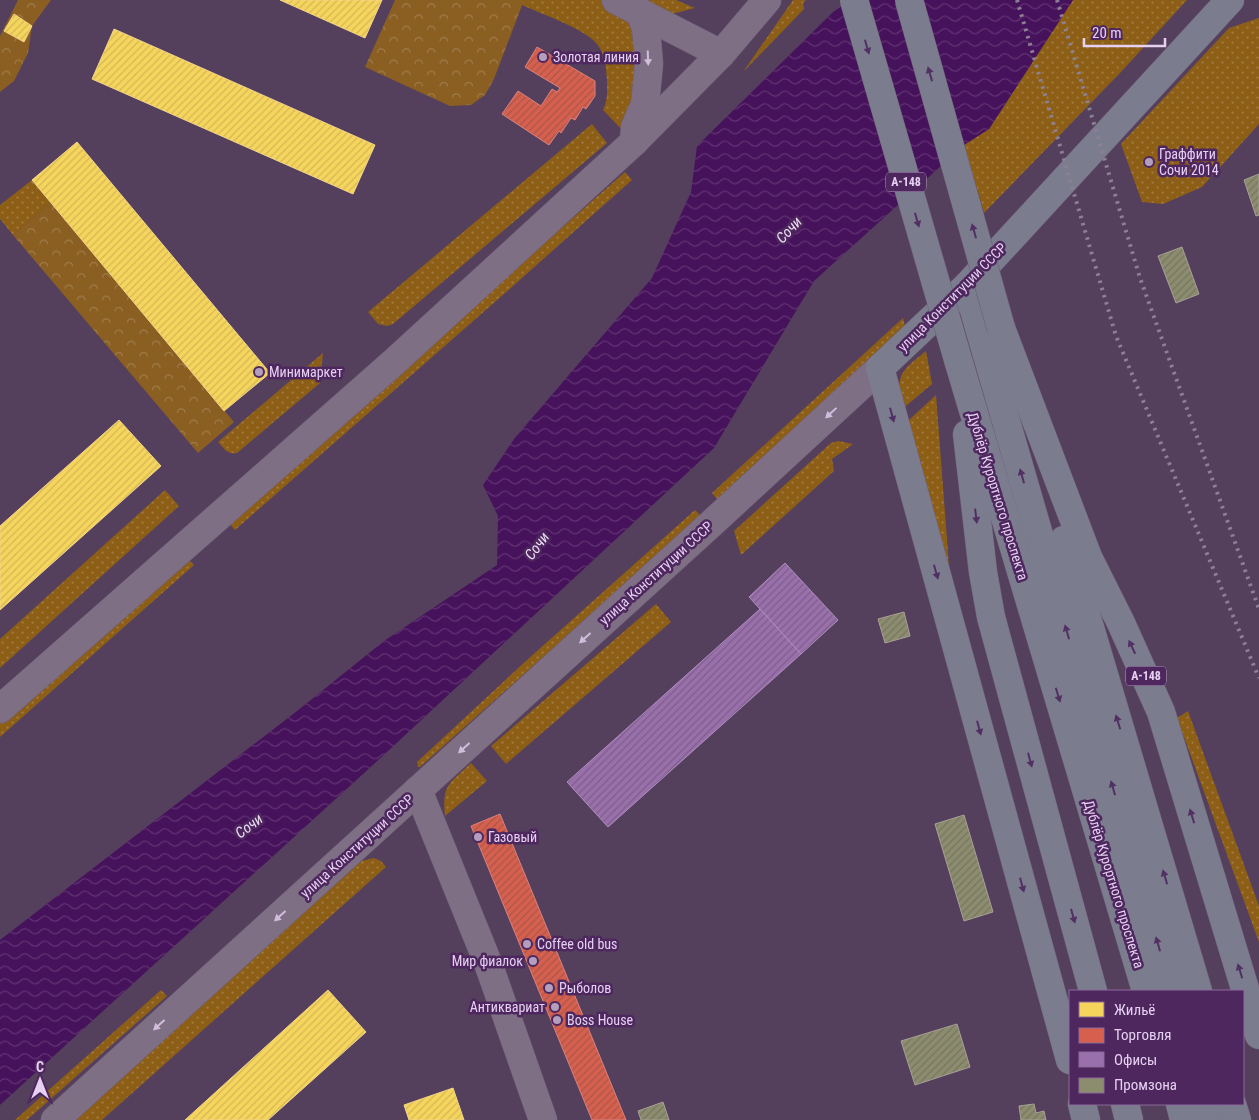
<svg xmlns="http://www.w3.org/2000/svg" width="1259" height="1120" viewBox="0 0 1259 1120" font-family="'Roboto Condensed',sans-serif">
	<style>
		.grass { fill: url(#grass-dots) }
		.forest { fill: url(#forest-crowns) }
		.water { fill: url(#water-waves) }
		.homes { fill: url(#homes-hatch); stroke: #f2d489 }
		.shops { fill: url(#shops-hatch); stroke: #db827e }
		.offices { fill: url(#offices-hatch); stroke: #b08dc0 }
		.industry { fill: url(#industry-hatch); stroke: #a7a196 }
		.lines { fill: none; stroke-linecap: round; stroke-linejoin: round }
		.street-casing { stroke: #6e5c76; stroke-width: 29 }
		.secondary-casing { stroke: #6e5c76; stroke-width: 29 }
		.primary-casing { stroke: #6e5c76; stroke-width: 29 }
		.street { stroke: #7e6f85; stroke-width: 28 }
		.secondary { stroke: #7e6f85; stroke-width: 28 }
		.primary { stroke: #7b7c8e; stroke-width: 28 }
		.rail { stroke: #8d8094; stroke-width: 4; stroke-dasharray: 2.5 5; stroke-linecap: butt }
		.primary-bridge-casing { stroke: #6e5c76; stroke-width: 29; stroke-linecap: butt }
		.primary-bridge { stroke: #7b7c8e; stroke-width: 28 }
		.oneway { fill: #523063 }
		.oneway2 { fill: #d2bddc }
		.poi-dot { fill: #b49ebe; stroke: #4d275e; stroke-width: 2 }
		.labels { text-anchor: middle; stroke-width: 5; stroke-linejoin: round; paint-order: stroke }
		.shield { fill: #4d275e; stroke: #b99ec6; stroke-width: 1 }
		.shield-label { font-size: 12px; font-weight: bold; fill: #e7d1f2 }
		.poi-label { font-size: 14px; fill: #e7d1f2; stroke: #4d275e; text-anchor: start }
		.street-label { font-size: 14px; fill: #e7d1f2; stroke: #4d275e }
		.water-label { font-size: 15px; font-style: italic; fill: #ebddf2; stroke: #4d275e }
	</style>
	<defs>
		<pattern id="grass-dots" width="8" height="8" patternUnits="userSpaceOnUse" patternTransform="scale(1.25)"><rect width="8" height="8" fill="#8d5f16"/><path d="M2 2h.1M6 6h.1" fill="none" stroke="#a27c44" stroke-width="1.8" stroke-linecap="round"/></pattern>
		<pattern id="forest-crowns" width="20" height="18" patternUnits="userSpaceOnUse" patternTransform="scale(1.25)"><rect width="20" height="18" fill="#8a5f21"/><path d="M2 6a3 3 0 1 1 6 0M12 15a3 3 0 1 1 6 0" fill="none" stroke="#a07c4d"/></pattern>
		<pattern id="water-waves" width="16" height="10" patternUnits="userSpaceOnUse" patternTransform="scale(1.25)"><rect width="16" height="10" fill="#46125b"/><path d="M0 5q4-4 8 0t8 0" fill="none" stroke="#613373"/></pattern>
		<pattern id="homes-hatch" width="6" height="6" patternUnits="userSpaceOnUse" patternTransform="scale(1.25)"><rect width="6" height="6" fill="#f6d55c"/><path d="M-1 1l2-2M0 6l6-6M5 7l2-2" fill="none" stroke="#d3b758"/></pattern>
		<pattern id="shops-hatch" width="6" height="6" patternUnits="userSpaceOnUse" patternTransform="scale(1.25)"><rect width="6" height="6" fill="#d6604d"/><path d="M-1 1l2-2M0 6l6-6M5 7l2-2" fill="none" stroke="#aa564c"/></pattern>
		<pattern id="offices-hatch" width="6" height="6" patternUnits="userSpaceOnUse" patternTransform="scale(1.25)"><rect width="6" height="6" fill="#9970ab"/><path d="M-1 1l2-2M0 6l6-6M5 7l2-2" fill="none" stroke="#7c5f89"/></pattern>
		<pattern id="industry-hatch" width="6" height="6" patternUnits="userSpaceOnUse" patternTransform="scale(1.25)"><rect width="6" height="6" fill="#8c8c6e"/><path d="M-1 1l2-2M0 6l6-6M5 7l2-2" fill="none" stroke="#777563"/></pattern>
	</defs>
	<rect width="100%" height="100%" fill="#543f5d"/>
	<g class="grass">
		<path d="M524 0H616L646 28 626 134 603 110C608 100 607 91 607 80 606 68 605 53 597 44 584 28 541 14 522 5Z"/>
		<polygon points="634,0 676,0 695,8 672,14"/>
		<polygon points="793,0 806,0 803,3 804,9 743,72"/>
		<polygon points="1073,0 1187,0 1120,73 984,213 964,145 989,129"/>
		<polygon points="1259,18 1259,124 1202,187 1163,204 1142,202 1121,144 1229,28"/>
		<polygon points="592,124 607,143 393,324 387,326 378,324 368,312"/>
		<polygon points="625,172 632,180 504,294 235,530 228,522"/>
		<polygon points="32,180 51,202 13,235 0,219 0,205"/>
		<polygon points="903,318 906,330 718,500 712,493"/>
		<path d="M926 351 932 384 900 411C897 375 898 373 926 351Z"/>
		<path d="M323 353 320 383 237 453C227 455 224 448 218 442Z"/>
		<polygon points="936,395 950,579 908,421"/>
		<polygon points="838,441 853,444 832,459 834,471 741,555 734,531 831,443"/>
		<polygon points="165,490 179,506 0,668 0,639"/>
		<polygon points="695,510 701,516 420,767 418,767 417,762 527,660"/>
		<polygon points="185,556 194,565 0,737 0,721"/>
		<polygon points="656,604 671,622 506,764 491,746"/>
		<polygon points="1188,711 1259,906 1259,942 1177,718"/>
		<path d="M471 763 487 781 445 816C442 784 449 784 471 763Z"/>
		<polygon points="374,858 381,861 386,867 102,1120 72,1120 361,861"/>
		<polygon points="161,990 167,996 27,1120 15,1120"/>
	</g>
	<g class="forest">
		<polygon points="18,0 51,0 32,26 28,53 14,81 0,92 0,36"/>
		<polygon points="395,0 524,0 494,79 485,95 471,105 450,106 365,67"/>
		<polygon points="51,202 234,422 198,453 13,235"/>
	</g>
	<polygon class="water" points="849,0 1073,0 989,129 964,145 814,281 714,448 374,764 0,1105 0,940 297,711 384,641 497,565 498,516 483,485 514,439 652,278 691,192 697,146 832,13"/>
	<g class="homes">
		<polygon points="280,0 382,0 365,38"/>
		<polygon points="14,14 32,26 24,42 4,31"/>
		<polygon points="114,29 375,145 353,194 92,79"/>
		<polygon points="77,142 270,373 224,411 32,180"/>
		<polygon points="119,420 161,466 0,610 0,526"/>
		<polygon points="328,990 366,1032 268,1120 185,1120"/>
		<polygon points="453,1088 464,1120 409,1120 404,1105"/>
	</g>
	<g class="shops">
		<polygon points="537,47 595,81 595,96 586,109 583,107 575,120 571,118 561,133 559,131 549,145 502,114 518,91 541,106 552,89 557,92 560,88 525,67"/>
		<polygon points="500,814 626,1120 592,1120 471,826"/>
	</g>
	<g class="offices">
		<polygon points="785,563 838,620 801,654 749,597"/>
		<polygon points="760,609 801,654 608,827 567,782"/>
	</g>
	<g class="industry">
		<polygon points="1259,174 1259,215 1256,216 1244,180"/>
		<polygon points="1182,247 1199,294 1176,303 1158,256"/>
		<polygon points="904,612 910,636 885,643 878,619"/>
		<polygon points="964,815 993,912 964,921 935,824"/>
		<polygon points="957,1024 970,1067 915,1085 901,1041"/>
		<polygon points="663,1102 669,1120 641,1120 638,1111"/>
		<polygon points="1034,1104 1036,1113 1044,1111 1046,1120 1021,1120 1019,1106"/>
	</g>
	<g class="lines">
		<defs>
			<g id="street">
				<polyline points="616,0 721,54"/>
				<polyline points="634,142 635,127 645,104 649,64 646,28 639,11"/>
				<polyline points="418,790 488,963 543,1120"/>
			</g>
			<g id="secondary">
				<polyline points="0,709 394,362 634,142 721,54 767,0"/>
				<polyline points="55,1120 712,523 880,368"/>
			</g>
			<g id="primary">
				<polyline points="967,286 1171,991"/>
				<polyline points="1001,328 1088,557 1121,623 1161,712 1259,1035"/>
				<polyline points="959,363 1146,991"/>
				<polyline points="967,434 983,572 991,617 1093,991"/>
				<polyline points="1064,540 1198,991"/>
				<polyline points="1070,1060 880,368 967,286 1230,0"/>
				<polyline points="1082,1104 1086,1120"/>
				<polyline points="1125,1104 1129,1120"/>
				<polyline points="1180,1104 1184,1120"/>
				<polyline points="1204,1104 1208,1120"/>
				<polyline points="1232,1104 1237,1120"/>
			</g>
		</defs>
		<use href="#street" class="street-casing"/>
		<use href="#secondary" class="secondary-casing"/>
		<use href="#primary" class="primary-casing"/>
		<use href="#street" class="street"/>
		<use href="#secondary" class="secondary"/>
		<use href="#primary" class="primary"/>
		<g class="rail">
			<polyline points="1017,0 1116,336 1259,678"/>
			<polyline points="1057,0 1140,278 1259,609"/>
		</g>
		<defs>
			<g id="primary-bridge">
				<polyline points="854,0 959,363"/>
				<polyline points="909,0 1001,328"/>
			</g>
		</defs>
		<use href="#primary-bridge" class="primary-bridge-casing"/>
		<use href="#primary-bridge" class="primary-bridge"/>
	</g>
	<defs><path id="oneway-solid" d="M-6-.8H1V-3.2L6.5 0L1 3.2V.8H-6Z" transform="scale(1.25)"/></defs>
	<g class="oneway">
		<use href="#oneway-solid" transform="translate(867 47) rotate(74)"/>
		<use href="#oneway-solid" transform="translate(930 74) rotate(-106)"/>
		<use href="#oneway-solid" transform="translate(917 220) rotate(74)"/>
		<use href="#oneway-solid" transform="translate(974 231) rotate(-106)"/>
		<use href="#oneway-solid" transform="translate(892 415) rotate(75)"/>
		<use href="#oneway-solid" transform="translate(1022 476) rotate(-106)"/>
		<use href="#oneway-solid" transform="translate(976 516) rotate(83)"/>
		<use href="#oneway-solid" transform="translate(936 572) rotate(74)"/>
		<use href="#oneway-solid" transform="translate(1067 632) rotate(-106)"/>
		<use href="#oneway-solid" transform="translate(1132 647) rotate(-115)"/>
		<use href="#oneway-solid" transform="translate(1058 695) rotate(73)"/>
		<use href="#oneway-solid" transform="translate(1118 722) rotate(-107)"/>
		<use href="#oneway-solid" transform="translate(979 728) rotate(75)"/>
		<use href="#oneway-solid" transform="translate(1030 760) rotate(75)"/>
		<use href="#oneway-solid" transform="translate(1113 788) rotate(-106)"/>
		<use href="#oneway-solid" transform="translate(1192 816) rotate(-107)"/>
		<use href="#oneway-solid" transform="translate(1165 877) rotate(-107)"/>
		<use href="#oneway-solid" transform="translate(1022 885) rotate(75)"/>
		<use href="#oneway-solid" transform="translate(1073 916) rotate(75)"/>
		<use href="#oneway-solid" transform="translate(1158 944) rotate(-106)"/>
		<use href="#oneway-solid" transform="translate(1240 971) rotate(-107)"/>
	</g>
	<g class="oneway2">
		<use href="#oneway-solid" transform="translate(648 58) rotate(88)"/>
		<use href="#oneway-solid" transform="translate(831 413) rotate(137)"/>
		<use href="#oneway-solid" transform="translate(585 638) rotate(138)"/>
		<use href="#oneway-solid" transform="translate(464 748) rotate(138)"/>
		<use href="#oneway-solid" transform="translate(280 916) rotate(138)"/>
		<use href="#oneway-solid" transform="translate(159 1025) rotate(138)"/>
	</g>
	<g class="poi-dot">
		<circle cx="543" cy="57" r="5"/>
		<circle cx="1149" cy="162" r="5"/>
		<circle cx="259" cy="372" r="5"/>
		<circle cx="478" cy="837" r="5"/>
		<circle cx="527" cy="944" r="5"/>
		<circle cx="533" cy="961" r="5"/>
		<circle cx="549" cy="988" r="5"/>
		<circle cx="555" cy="1007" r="5"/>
		<circle cx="557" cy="1020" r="5"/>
	</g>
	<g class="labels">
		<g class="shield">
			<rect x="886" y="172.5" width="40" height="19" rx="4"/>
			<rect x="1126" y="666.5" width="40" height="19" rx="4"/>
		</g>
		<g class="shield-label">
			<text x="906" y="186">А-148</text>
			<text x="1146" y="680">А-148</text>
		</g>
		<g class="poi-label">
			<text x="553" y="62">Золотая линия</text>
			<text x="1159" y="159">Граффити<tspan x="1159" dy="16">Сочи 2014</tspan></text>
			<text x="269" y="377">Минимаркет</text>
			<text x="488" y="842">Газовый</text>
			<text x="537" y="949">Coffee old bus</text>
			<text x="523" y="966" text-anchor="end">Мир фиалок</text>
			<text x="559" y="993">Рыболов</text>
			<text x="545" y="1012" text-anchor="end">Антиквариат</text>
			<text x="567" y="1025">Boss House</text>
		</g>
		<g class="street-label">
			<text transform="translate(952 297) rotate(-45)" y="5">улица Конституции СССР</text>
			<text transform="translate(998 496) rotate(73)" y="5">Дублёр Курортного проспекта</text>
			<text transform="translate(656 573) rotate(-42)" y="5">улица Конституции СССР</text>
			<text transform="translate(357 846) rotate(-42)" y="5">улица Конституции СССР</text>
			<text transform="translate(1114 884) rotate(73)" y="5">Дублёр Курортного проспекта</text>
		</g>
		<g class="water-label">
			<text transform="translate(789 230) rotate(-47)" y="5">Сочи</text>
			<text transform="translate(537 546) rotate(-53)" y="5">Сочи</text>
			<text transform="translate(249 826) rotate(-37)" y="5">Сочи</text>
		</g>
	</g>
	<rect x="1069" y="990" width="175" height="115" fill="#4d275e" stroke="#8b6b99"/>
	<rect x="1079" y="1002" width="25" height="15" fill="#f6d55c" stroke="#8b6b99"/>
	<text x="1114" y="1015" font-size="15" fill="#e7d1f2">Жильё</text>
	<rect x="1079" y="1028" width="25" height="15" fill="#d6604d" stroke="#8b6b99"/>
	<text x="1114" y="1040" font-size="15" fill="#e7d1f2">Торговля</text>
	<rect x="1079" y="1052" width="25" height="15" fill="#9970ab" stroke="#8b6b99"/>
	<text x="1114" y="1065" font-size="15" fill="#e7d1f2">Офисы</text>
	<rect x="1079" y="1078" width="25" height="15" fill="#8c8c6e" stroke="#8b6b99"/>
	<text x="1114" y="1090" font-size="15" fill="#e7d1f2">Промзона</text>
	<g transform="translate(40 1080)" stroke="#4d275e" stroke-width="4" paint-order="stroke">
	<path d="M0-4L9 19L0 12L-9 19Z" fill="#e7d1f2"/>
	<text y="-8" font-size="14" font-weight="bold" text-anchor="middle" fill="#e7d1f2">С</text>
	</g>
	<path d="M1084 38v8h81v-8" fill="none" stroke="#e7d1f2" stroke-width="2.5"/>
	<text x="1092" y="38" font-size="15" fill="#e7d1f2" stroke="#4d275e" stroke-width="4" paint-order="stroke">20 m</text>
</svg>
